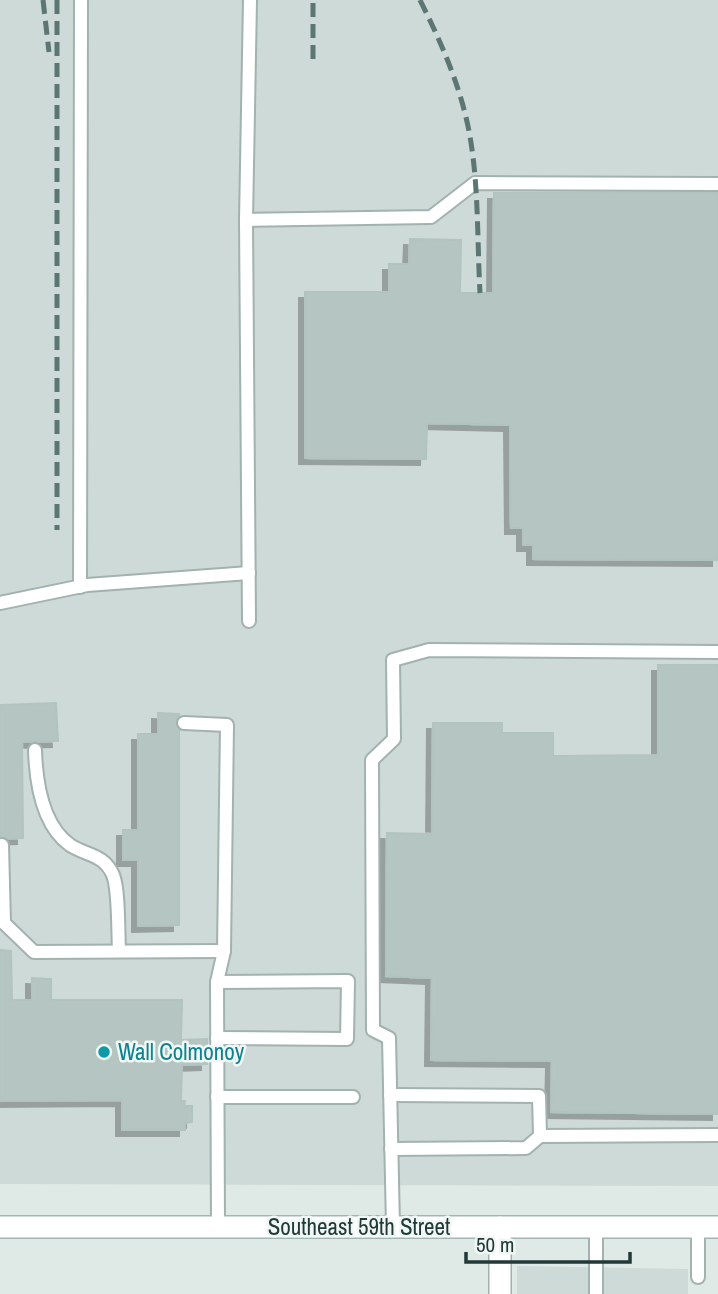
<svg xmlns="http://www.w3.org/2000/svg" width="718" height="1294" viewBox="0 0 718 1294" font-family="'Archivo Narrow',sans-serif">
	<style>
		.built { fill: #cedad7 }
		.building { fill: #b5c5c1; stroke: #b2c4c0; stroke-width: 2; filter: url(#shadow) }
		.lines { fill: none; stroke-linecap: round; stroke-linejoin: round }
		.lane-casing { stroke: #a2b2af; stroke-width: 16 }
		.street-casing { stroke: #a2b2af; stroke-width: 24 }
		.secondary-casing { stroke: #9fb6b2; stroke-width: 24 }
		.lane { stroke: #fff; stroke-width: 12 }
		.street { stroke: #fff; stroke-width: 21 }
		.secondary { stroke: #fff; stroke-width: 21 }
		.rail { stroke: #5b7673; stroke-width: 5; stroke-dasharray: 14 7; stroke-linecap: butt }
		.culture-dot { fill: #0f9aa8; stroke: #f0f7f5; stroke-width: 2.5 }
		.labels { text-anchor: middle; stroke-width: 5; stroke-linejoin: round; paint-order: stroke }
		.culture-label { font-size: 23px; fill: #0d838f; stroke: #f0f7f5; text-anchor: start }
		.street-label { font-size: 23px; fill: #213a38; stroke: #f0f7f5 }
	</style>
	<defs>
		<filter id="shadow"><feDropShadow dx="-6" dy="6" stdDeviation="0" flood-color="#0004"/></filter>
	</defs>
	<rect width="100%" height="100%" fill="#dfeae7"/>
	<g class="built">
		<polygon points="0,0 718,0 718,1186 0,1184"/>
		<polygon points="517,1266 688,1269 688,1294 517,1294"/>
	</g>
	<g class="building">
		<polygon points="718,192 718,560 533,559 533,545 523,545 523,528 511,528 510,425 427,423 426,459 305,458 305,292 389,292 389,264 409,264 410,239 461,240 460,293 493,293 494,193"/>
		<polygon points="658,665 718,665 718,1114 551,1112 552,1061 431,1060 432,978 386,976 387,833 432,834 433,723 502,723 502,733 553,733 553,756 658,755"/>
		<polygon points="56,703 58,741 22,742 23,838 0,839 0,705"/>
		<polygon points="158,713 179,714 179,925 138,926 138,860 123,860 123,830 138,830 138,734 158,734"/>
		<polygon points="0,950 11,951 12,1000 32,1000 32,978 51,979 51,1000 182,1000 181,1040 207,1039 207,1064 182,1065 181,1101 185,1101 184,1106 192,1106 192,1122 185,1123 185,1130 122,1130 122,1100 0,1101"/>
	</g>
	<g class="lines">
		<defs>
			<g id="lane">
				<polyline points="246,220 431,217 475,183 718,184"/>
				<polyline points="80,587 81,0"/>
				<polyline points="0,603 87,585 249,573"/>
				<polyline points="249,621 246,220 250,0"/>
				<polyline points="184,723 227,725 224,951 217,982 218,1227"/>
				<path d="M35 750C36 782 42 825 70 845 87 856 104 854 113 875 119 889 118 933 119 951"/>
				<polyline points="2,845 4,923 34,952 224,951"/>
				<polyline points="217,982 348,981 347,1039 217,1038"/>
				<polyline points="390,1095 539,1096 540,1136 526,1148 391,1149"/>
				<polyline points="217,1097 353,1097"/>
				<polyline points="540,1136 718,1135"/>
				<polyline points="393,1227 389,1038 373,1030 372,760 394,739 393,660 429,650 718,652"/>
				<polyline points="596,1227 596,1294"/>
				<polyline points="698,1227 698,1277"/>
			</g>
			<polyline id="street" points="500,1294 500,1227"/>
			<polyline id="secondary" points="0,1227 718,1227"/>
		</defs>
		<use href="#lane" class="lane-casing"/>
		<use href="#street" class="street-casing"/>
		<use href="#secondary" class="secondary-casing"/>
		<use href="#lane" class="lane"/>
		<use href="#street" class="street"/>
		<use href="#secondary" class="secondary"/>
		<g class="rail">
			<polyline points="43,0 49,52"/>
			<polyline points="57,0 57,530"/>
			<path d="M420 0C441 42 460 85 469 131 479 184 477 239 480 293"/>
			<polyline points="313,59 313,0"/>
		</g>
	</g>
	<circle class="culture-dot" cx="104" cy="1052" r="7"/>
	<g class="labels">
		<g class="culture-label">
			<text x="118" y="1060">Wall Colmonoy</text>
		</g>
		<g class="street-label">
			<text x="359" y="1235">Southeast 59th Street</text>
		</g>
	</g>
	<path d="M466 1252v10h164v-10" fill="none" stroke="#213a38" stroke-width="3.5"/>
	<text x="476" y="1252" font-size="21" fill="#213a38" stroke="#f0f7f5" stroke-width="5" paint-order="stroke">50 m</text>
</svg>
